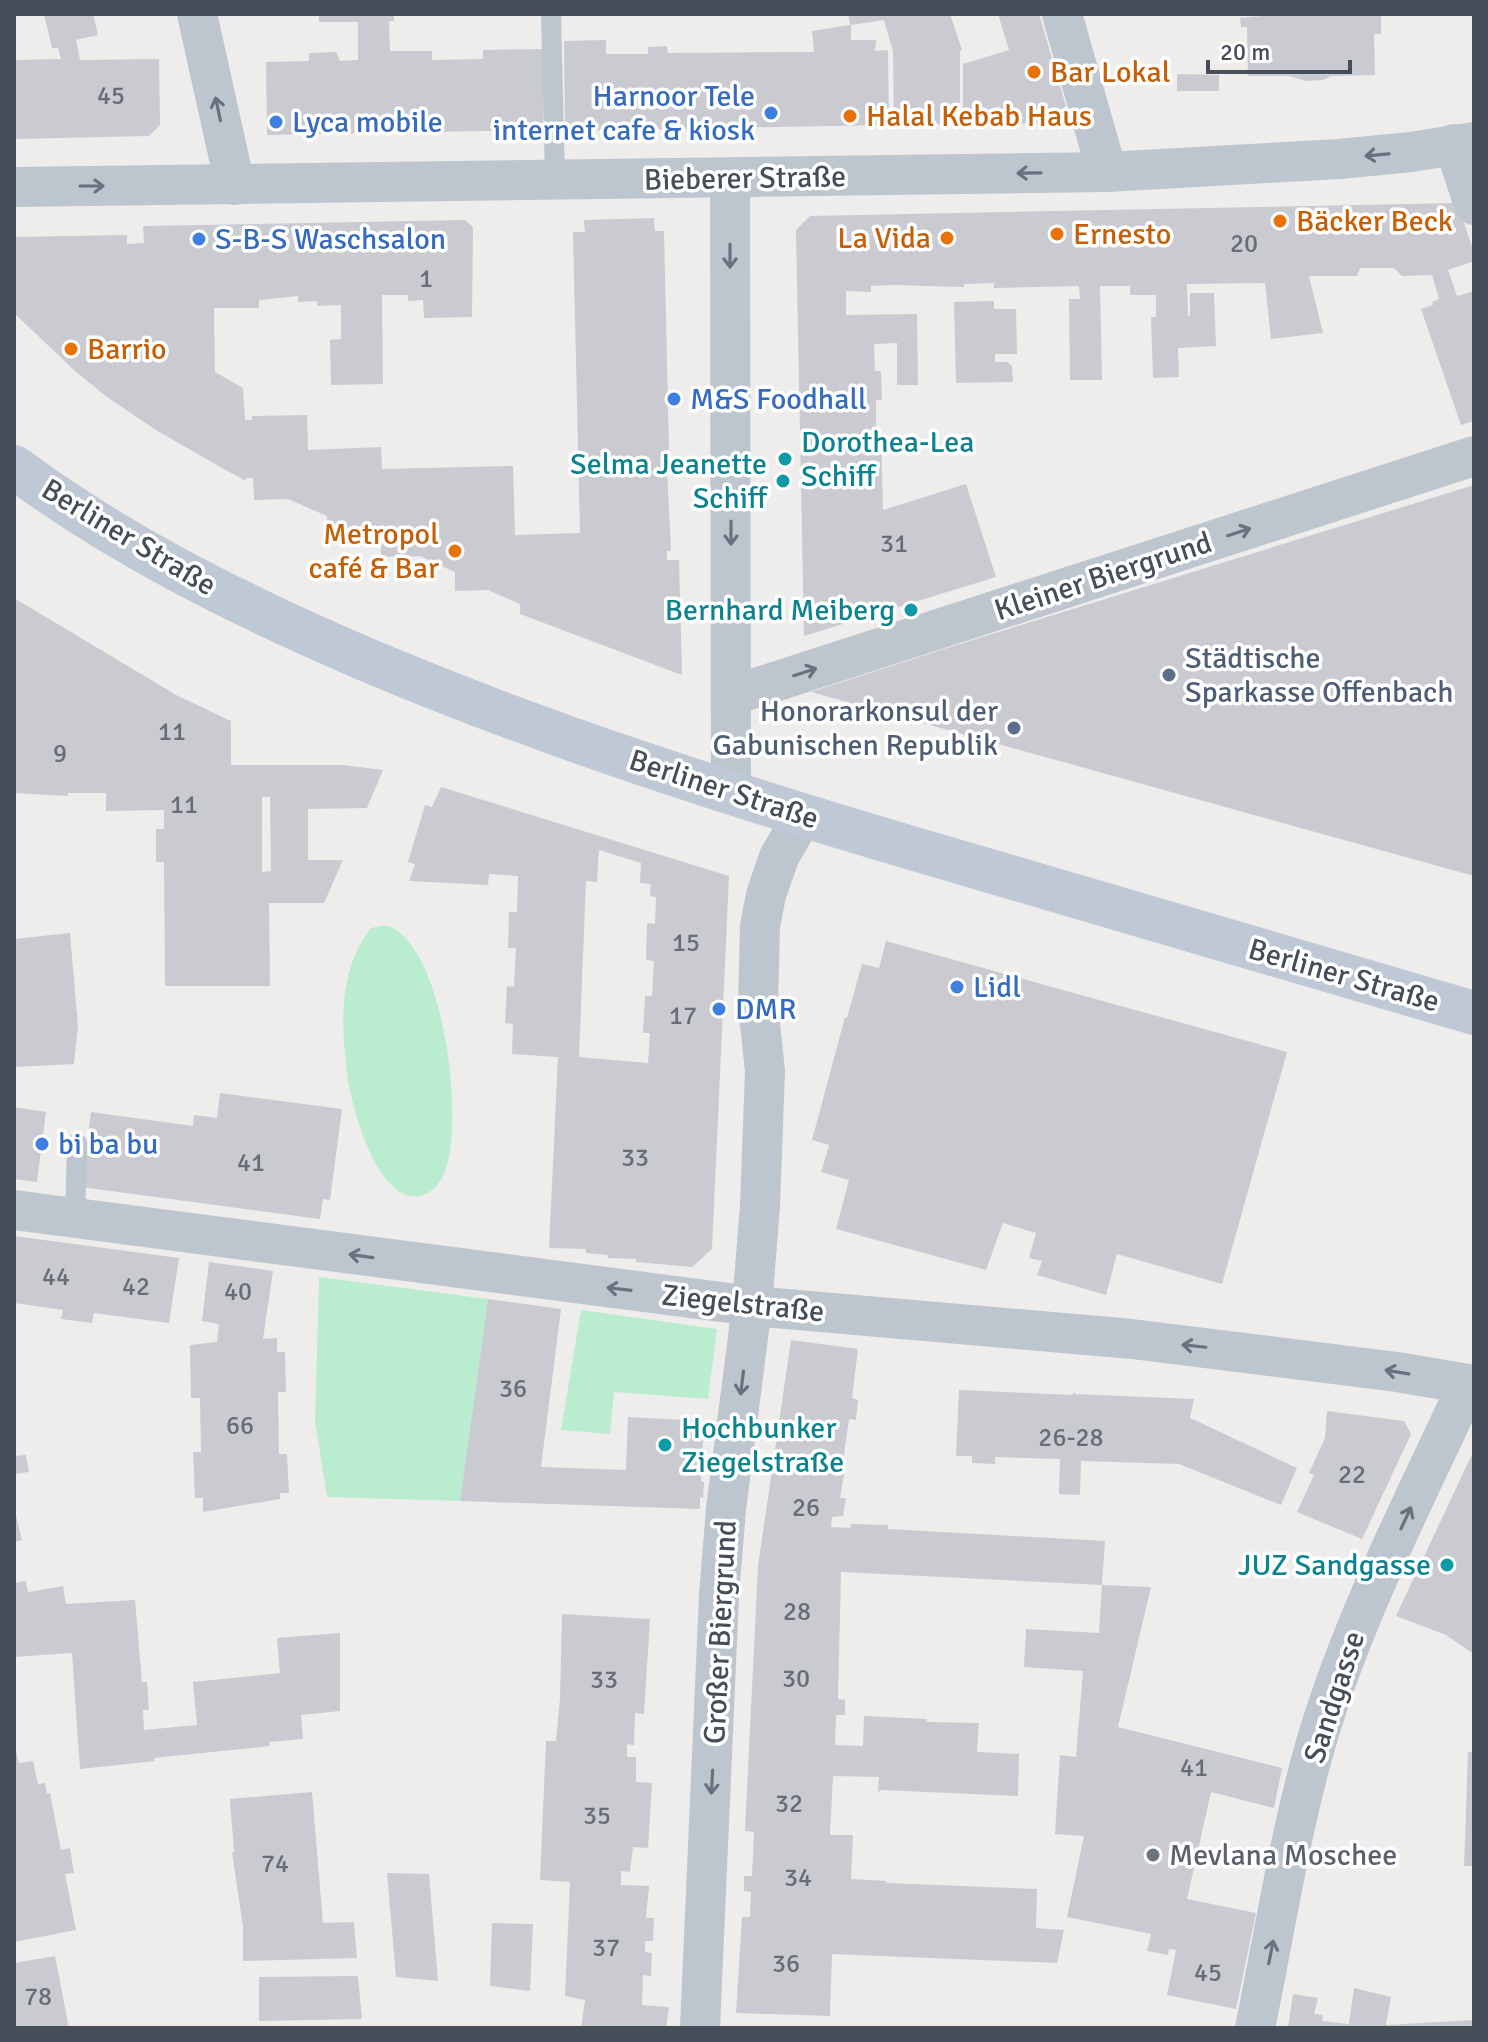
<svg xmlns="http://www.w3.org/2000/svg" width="1488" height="2042" viewBox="0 0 1488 2042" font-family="Signika,sans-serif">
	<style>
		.green { fill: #baedd0 }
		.building { fill: #c9cbd1; fill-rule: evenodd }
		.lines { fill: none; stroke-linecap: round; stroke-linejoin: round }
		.lane { stroke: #bdc6ce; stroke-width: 20 }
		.street { stroke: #bdc6ce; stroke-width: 40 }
		.secondary { stroke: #bfc8d5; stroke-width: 44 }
		.oneway { stroke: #69727c }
		.food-dot { fill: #e8710a; stroke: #fff; stroke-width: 3 }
		.shop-dot { fill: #3f7fe0; stroke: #fff; stroke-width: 3 }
		.culture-dot { fill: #0f9aa8; stroke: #fff; stroke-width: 3 }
		.service-dot { fill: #5c6f8a; stroke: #fff; stroke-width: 3 }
		.worship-dot { fill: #6b7280; stroke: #fff; stroke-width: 3 }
		.labels { text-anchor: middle; stroke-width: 7; stroke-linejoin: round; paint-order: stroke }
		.number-label { font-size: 26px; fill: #666d77 }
		.food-label { font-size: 30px; fill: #c56008; stroke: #fff; text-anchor: start }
		.shop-label { font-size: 30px; fill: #366cbe; stroke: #fff; text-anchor: start }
		.street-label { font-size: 30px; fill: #454e59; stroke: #fff }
		.culture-label { font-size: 30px; fill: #0d838f; stroke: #fff; text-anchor: end }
		.service-label { font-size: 30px; fill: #4e5e75; stroke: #fff; text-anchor: start }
		.worship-label { font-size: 30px; fill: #5b616d; stroke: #fff; text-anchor: start }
	</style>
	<rect width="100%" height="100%" fill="#efecec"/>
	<g class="green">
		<path d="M385 925C444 940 465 1122 445 1171 441 1182 432 1194 420 1196 377 1203 353 1110 348 1080 341 1027 337 972 371 928Z"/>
		<polygon points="319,1277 488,1299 460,1501 327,1497 315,1421"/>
		<polygon points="581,1310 717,1329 708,1399 614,1392 610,1434 561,1430"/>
	</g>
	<g class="building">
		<polygon points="44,14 93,14 98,35 76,40 80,60 159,59 160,125 149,136 14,139 14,60 61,59 58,48 52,48"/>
		<polygon points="319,14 394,14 394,21 389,21 390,51 432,51 432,60 483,59 483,50 543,49 543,130 267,135 266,62 309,61 309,53 336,52 340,61 358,60 358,22 319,22"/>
		<polygon points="848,14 950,14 962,50 960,51 960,124 894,125 893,51 884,20 851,25 851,40 876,40 875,51 888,50 889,125 565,131 564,41 606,40 606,54 648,54 648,47 667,46 668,53 814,52 812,31 850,25"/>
		<polygon points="998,14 1039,14 1066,106 1053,123 963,124 963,64 1009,50"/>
		<polygon points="1287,14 1381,14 1381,34 1374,34 1375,75 1332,76 1323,80 1306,81 1289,76 1248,76 1247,27 1241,27 1240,18"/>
		<polygon points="1177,74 1219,75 1219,91 1177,91"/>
		<polygon points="1457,203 1474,252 1474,261 1448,270 1457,296 1474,291 1474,421 1461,425 1421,309 1433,305 1432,302 1439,299 1432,275 1402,276 1394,268 1360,268 1357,276 1309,276 1323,333 1271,339 1265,283 1187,284 1188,316 1190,316 1190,293 1214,293 1216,346 1178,348 1179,377 1153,378 1151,317 1156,317 1156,295 1130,295 1130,286 1100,286 1102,380 1070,380 1069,299 1080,299 1079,286 994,288 994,283 964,284 964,287 959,287 895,285 871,286 871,292 846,291 846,315 917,314 918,385 897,385 897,343 874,344 875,371 881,371 882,400 876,400 876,433 881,432 883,510 966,484 996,577 804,636 796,230 810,216"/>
		<polygon points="654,218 655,231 664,231 669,450 666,450 671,551 667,551 667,560 679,560 682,675 520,614 520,604 488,590 455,591 455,572 420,556 381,557 381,540 365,533 328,533 327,516 288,499 254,500 253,478 246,478 246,481 222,468 156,430 107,397 75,371 14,313 14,237 127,235 127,244 144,243 143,226 465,220 473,227 472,317 424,318 423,300 408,301 408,295 382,295 383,384 331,385 330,340 341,339 341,305 317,306 317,301 298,302 298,296 259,300 259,308 214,308 215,372 243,388 245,420 252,420 252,416 307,415 308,450 381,447 382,469 513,466 515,535 580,533 573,232 585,232 584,220"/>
		<polygon points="994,301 994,309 1016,309 1017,354 995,354 995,362 1007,362 1012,366 1013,382 956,383 954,302"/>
		<polygon points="1474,485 1474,876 811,692 950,647"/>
		<path d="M14 598 178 696 231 721V765H343L383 770 367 808 308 809V860H343L324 903H269L270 986H165L164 862H156V829H164V810L106 811V793H68V796L14 793ZM262 797H270L271 871 262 872Z"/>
		<path d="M441 787 729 876 712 1249 692 1267 636 1262V1259L608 1258V1255L586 1253V1249L549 1248 558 1057 512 1054 513 1024 505 1023 507 986 514 987 516 948H508L509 912H517L518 876 489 874 488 885 409 881 415 864 408 862 425 805 432 807ZM599 850 641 863 640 883 651 884 650 896 656 897 655 924 647 923 646 960 654 961 652 996H645L643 1033H650L648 1063 579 1057 586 881 597 882Z"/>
		<polygon points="70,933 78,1026 74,1064 14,1067 14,939"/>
		<polygon points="886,941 1287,1052 1222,1284 1117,1254 1106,1295 1037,1275 1042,1261 1029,1258 1036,1233 1003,1223 986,1270 836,1229 849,1180 821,1172 829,1145 812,1140 845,1017 847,1018 862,964 879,968"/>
		<polygon points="220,1093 342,1109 330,1200 323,1199 320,1219 81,1187 91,1112 193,1126 194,1115 217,1118"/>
		<polygon points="14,1107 46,1112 37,1182 14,1179"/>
		<polygon points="14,1236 179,1258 169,1323 94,1313 92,1323 61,1319 63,1310 14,1303"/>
		<polygon points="209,1262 273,1271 263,1339 277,1338 277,1352 285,1352 286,1392 278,1392 279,1454 287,1454 289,1493 280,1493 280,1499 203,1512 203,1498 195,1498 193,1452 201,1452 200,1398 191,1398 190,1345 217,1342 219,1324 202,1321"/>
		<polygon points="488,1299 561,1309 541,1467 626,1470 628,1417 704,1421 701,1481 704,1482 703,1498 700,1497 700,1509 460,1501"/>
		<polygon points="791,1340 858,1349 852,1398 858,1400 856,1420 849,1419 842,1469 845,1469 840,1498 846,1498 843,1516 832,1517 831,1527 850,1528 851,1524 888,1525 888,1529 1105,1541 1102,1585 841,1572 838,1699 845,1700 845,1715 836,1715 835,1745 863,1746 864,1716 927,1719 926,1722 979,1723 977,1752 1019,1754 1018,1796 881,1790 878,1792 879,1777 833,1776 830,1835 853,1835 851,1879 886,1881 887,1883 1037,1889 1036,1928 1064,1930 1057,1963 832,1954 830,2016 736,2013 742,1917 750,1917 751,1892 744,1891 744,1876 752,1876 754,1832 745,1831 758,1566"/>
		<polygon points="959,1390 1072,1395 1075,1392 1075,1394 1194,1399 1190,1418 1297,1468 1281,1505 1179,1464 1081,1461 1080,1495 1059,1494 1060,1459 995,1457 995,1464 972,1463 972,1456 956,1456"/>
		<polygon points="1327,1411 1404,1421 1411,1434 1362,1539 1297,1512 1314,1475 1309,1473 1325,1438"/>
		<polygon points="1474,1450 1474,1654 1446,1635 1396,1616"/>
		<polygon points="26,1455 29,1472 14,1474 14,1456"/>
		<polygon points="14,1508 22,1540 14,1542"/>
		<polygon points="26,1581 28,1592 63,1586 66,1604 135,1600 142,1682 147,1682 149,1710 143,1710 144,1730 197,1725 193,1682 280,1673 277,1638 340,1633 340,1711 301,1715 303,1739 269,1742 270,1746 154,1758 155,1761 80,1769 72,1653 14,1657 14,1583"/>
		<polygon points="1102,1585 1151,1587 1118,1727 1282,1768 1274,1808 1211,1792 1187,1899 1256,1913 1236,2009 1167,1995 1176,1950 1169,1949 1168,1955 1147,1951 1151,1934 1067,1917 1084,1836 1055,1834 1060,1755 1076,1757 1083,1671 1024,1667 1026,1629 1099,1633"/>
		<polygon points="562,1614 650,1619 644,1714 635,1713 634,1745 627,1744 627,1757 636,1757 636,1782 652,1783 648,1848 633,1847 630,1872 621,1871 621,1885 649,1886 646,1918 654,1918 653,1941 645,1941 645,1952 652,1953 651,1976 643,1975 642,2005 669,2007 666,2028 581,2028 585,2000 565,1996 570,1882 540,1880 546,1741 556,1741 560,1698"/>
		<polygon points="14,1743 19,1763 33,1761 38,1784 45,1783 47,1794 50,1793 61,1850 70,1848 74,1873 65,1874 76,1930 14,1942"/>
		<polygon points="1468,1752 1474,1752 1474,1866 1464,1866"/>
		<polygon points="312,1792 323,1923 354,1922 357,1958 243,1961 243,1927 232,1852 234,1852 230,1799"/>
		<polygon points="387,1873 429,1874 438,1981 396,1977"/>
		<polygon points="492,1923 533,1924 530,1991 490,1986"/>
		<polygon points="55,1956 69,2028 14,2028 14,1963"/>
		<polygon points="358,1976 362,2019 259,2021 259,1977"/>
		<polygon points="1354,1988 1391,1997 1386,2025 1474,2020 1474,2028 1288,2028 1293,1994 1318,1998 1314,2014 1323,2015 1322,2021 1349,2024"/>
	</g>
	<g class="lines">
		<g class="lane">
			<polyline points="551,14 555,181"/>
			<polyline points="75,1218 77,1143"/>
		</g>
		<g class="street">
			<polyline points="197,14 235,185"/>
			<polyline points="1062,14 1107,172"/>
			<polyline points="1454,144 1474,205"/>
			<polyline points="730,178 731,793"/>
			<polyline points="14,187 1107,172 1339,159 1411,152 1474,142"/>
			<polyline points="731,696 1474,456"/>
			<polyline points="14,1210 752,1306 1132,1339 1397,1372 1474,1385"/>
			<polyline points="700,2028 719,1595 726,1509 752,1306 760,1206 765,1071 758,1005 760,926 766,895 779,857 803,816"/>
			<path d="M1255 2028C1275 1931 1290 1831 1318 1736 1355 1614 1415 1499 1468 1384"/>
		</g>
		<path class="secondary" d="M14 467C122 547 242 606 365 659 544 735 729 794 915 849 1101 904 1287 959 1474 1013"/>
	</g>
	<defs><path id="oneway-shaft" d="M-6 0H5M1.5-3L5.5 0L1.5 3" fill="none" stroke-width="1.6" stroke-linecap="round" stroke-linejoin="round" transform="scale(2)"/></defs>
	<g class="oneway">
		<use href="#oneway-shaft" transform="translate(218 109) rotate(-102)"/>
		<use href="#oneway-shaft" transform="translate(1377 155) rotate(175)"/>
		<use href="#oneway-shaft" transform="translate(1029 173) rotate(179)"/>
		<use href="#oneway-shaft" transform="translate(92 186)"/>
		<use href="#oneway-shaft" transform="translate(730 256) rotate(90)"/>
		<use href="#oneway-shaft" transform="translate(1239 532) rotate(-18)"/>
		<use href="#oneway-shaft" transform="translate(731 533) rotate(90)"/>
		<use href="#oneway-shaft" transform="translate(805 672) rotate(-18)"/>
		<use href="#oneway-shaft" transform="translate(361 1256) rotate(-172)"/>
		<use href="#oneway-shaft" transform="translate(619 1289) rotate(-173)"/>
		<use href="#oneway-shaft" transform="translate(1194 1346) rotate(-174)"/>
		<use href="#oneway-shaft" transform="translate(1397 1372) rotate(-171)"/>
		<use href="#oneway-shaft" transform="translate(742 1383) rotate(97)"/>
		<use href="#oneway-shaft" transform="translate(1406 1518) rotate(-65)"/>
		<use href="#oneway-shaft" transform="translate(712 1782) rotate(93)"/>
		<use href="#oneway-shaft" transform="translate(1271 1952) rotate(-79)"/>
	</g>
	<g class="food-dot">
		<circle cx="1034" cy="72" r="8"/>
		<circle cx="850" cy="116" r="8"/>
		<circle cx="1280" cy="221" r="8"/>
		<circle cx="1057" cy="234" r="8"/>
		<circle cx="947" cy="238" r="8"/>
		<circle cx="71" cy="349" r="8"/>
		<circle cx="455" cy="551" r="8"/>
	</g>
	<g class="shop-dot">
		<circle cx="771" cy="113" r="8"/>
		<circle cx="276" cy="122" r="8"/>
		<circle cx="199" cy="239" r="8"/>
		<circle cx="674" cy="399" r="8"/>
		<circle cx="957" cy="987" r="8"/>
		<circle cx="719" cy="1009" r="8"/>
		<circle cx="42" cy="1144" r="8"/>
	</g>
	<g class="culture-dot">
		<circle cx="785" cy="459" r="8"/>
		<circle cx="783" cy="481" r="8"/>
		<circle cx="911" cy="610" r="8"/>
		<circle cx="665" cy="1445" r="8"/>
		<circle cx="1447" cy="1565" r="8"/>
	</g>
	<g class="service-dot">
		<circle cx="1169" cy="675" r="8"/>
		<circle cx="1014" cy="728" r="8"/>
	</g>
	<circle class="worship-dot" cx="1153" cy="1855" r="8"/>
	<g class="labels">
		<g class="number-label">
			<text x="111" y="104">45</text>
			<text x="1244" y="252">20</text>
			<text x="426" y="287">1</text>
			<text x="894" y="552">31</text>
			<text x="172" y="740">11</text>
			<text x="60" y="762">9</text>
			<text x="184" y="813">11</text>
			<text x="686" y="951">15</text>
			<text x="683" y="1024">17</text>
			<text x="635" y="1166">33</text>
			<text x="251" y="1171">41</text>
			<text x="56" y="1285">44</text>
			<text x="136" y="1295">42</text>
			<text x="238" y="1300">40</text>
			<text x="513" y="1397">36</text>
			<text x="240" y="1434">66</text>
			<text x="1071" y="1446">26-28</text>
			<text x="1352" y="1483">22</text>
			<text x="806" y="1516">26</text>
			<text x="797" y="1620">28</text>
			<text x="796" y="1687">30</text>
			<text x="604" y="1688">33</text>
			<text x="1194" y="1776">41</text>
			<text x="789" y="1812">32</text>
			<text x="597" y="1824">35</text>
			<text x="275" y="1872">74</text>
			<text x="798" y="1886">34</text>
			<text x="606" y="1956">37</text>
			<text x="786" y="1972">36</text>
			<text x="1208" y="1981">45</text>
			<text x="38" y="2005">78</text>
		</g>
		<g class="food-label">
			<text x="1050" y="82">Bar Lokal</text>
			<text x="866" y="126">Halal Kebab Haus</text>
			<text x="1296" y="231">Bäcker Beck</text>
			<text x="1073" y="244">Ernesto</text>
			<text x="931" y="248" text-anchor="end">La Vida</text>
			<text x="87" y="359">Barrio</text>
			<text x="439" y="544" text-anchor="end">Metropol<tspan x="439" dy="34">café &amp; Bar</tspan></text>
		</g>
		<g class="shop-label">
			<text x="755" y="106" text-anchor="end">Harnoor Tele<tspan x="755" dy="34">internet cafe &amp; kiosk</tspan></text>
			<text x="292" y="132">Lyca mobile</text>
			<text x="215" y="249">S-B-S Waschsalon</text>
			<text x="690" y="409">M&amp;S Foodhall</text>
			<text x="973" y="997">Lidl</text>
			<text x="735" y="1019">DMR</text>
			<text x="58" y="1154">bi ba bu</text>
		</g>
		<g class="street-label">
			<text transform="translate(745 178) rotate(-1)" y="10">Bieberer Straße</text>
			<text transform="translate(129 537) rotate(31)" y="10">Berliner Straße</text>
			<text transform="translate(1103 576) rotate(-18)" y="10">Kleiner Biergrund</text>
			<text transform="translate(724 789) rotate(18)" y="10">Berliner Straße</text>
			<text transform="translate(1344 975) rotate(16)" y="10">Berliner Straße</text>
			<text transform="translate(743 1303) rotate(6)" y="10">Ziegelstraße</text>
			<text transform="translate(720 1632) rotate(-87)" y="10">Großer Biergrund</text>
			<text transform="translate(1334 1697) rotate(-72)" y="10">Sandgasse</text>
		</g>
		<g class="culture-label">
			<text x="801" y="452" text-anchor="start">Dorothea-Lea<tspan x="801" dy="34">Schiff</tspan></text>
			<text x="767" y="474">Selma Jeanette<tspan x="767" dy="34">Schiff</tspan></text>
			<text x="895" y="620">Bernhard Meiberg</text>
			<text x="681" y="1438" text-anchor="start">Hochbunker<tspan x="681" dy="34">Ziegelstraße</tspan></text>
			<text x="1431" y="1575">JUZ Sandgasse</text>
		</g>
		<g class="service-label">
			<text x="1185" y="668">Städtische<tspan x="1185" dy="34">Sparkasse Offenbach</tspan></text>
			<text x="998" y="721" text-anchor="end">Honorarkonsul der<tspan x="998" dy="34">Gabunischen Republik</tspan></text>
		</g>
		<g class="worship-label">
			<text x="1169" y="1865">Mevlana Moschee</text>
		</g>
	</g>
	<rect width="1488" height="2042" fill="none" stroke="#454e59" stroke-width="32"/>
	<path d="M1208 60v12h142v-12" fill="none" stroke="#454e59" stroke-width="4"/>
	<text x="1220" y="60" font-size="24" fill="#454e59" stroke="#ffffff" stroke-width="6" paint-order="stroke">20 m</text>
</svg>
